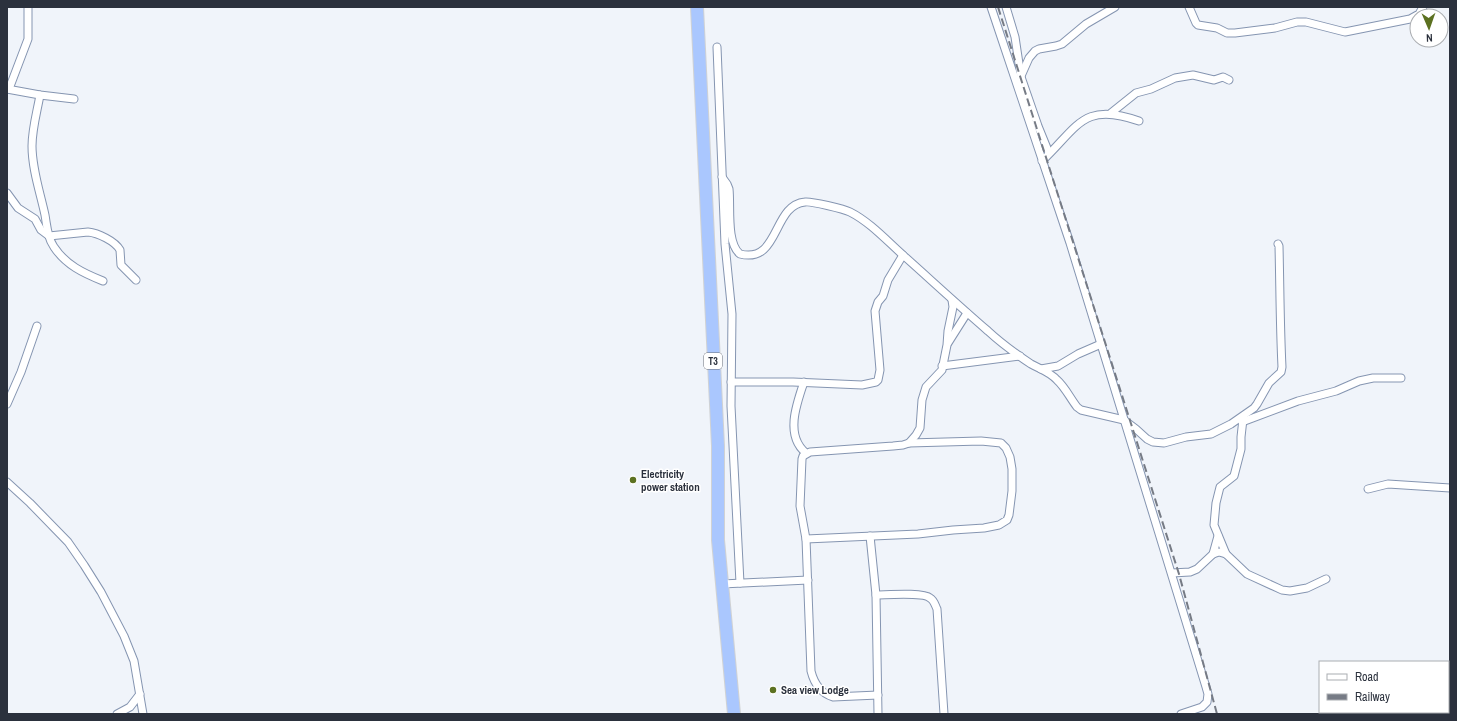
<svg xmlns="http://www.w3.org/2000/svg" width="1457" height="721" viewBox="0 0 1457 721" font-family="'Archivo Narrow',sans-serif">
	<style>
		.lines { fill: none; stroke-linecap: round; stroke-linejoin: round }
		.minor-casing { stroke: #8595b1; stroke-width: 9 }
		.trunk-casing { stroke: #d0d2d4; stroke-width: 14 }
		.minor { stroke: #fff; stroke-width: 7 }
		.trunk { stroke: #aac7fe; stroke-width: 12 }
		.rail { stroke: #767b85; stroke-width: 2; stroke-dasharray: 8 4; stroke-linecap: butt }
		.poi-dot { fill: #5c7121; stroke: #fff; stroke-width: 1.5 }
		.labels { text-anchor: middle; stroke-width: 3; stroke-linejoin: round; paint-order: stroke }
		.shield { fill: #fff; stroke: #6b6f77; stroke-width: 1 }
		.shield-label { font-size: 10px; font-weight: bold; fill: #2b313d }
		.poi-label { font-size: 11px; font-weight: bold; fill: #2b313d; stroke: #fff; text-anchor: start }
	</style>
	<rect width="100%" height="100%" fill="#f0f4fa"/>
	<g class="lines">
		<defs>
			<g id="minor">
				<polyline points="991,7 1070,243 1206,687 1208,694 1207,702 1202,707 1181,714"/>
				<polyline points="1006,7 1015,37 1021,77 1038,126 1049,153"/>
				<polyline points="1189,7 1196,23 1198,25 1217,28 1227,33 1235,33 1275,28 1297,22 1306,22 1345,32 1410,19 1419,14 1423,7"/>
				<polyline points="717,47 725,244 732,314 731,406 740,583"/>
				<polyline points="1021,76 1029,58 1035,51 1039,49 1056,46 1062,44 1086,24 1115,7"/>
				<polyline points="7,89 40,95 74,99"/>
				<polyline points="9,89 28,39 28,7"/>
				<path d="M40 95C37 112 32 129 32 146 32 169 40 192 45 215 47 226 47 237 54 247 66 265 83 273 103 281"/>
				<polyline points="1111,113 1136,93 1151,89 1175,78 1193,75 1214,80 1223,77 1229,80"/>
				<path d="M1042 161C1078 127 1083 101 1139 121"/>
				<path d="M722 177 727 184 729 189C731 206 726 243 740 254 780 264 772 205 805 202 811 201 844 209 850 212 870 222 887 241 904 256 932 281 959 306 988 331 1001 343 1016 354 1031 364 1040 369 1050 372 1057 380 1065 387 1070 398 1077 407L1081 410 1124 420 1136 429 1147 439 1153 442 1164 443 1186 437 1211 434 1231 424 1254 408 1257 404 1269 383 1281 372 1282 367C1280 327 1280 287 1279 246L1278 244"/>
				<path d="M7 193 18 208 35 219 41 230 49 236 88 232C98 233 115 241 120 250L121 265 136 280"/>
				<polyline points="948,343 967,313"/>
				<polyline points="942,366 1020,356"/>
				<polyline points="1041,369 1058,366 1078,354 1101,344"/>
				<polyline points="731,382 793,382 862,385 876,382 878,380 880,370 875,311 878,302 883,296 888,280 903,255"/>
				<path d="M804 382C796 405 785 436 806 453"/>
				<polyline points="7,404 21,372 37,326"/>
				<polyline points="1242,422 1298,401 1336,391 1359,381 1373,378 1401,378"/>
				<polyline points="7,482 30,503 68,542 84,565 101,592 124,636 134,661 143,714"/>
				<polyline points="1368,489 1388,484 1450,488"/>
				<polyline points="870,536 876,595 878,714"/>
				<polyline points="806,539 918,534 953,530 984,528 999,525 1007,520 1009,515 1012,491 1012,469 1010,457 1006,448 1001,443 981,441 909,443"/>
				<polyline points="1213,554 1218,536"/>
				<polyline points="1226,554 1214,525 1216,503 1220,487 1234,476 1241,449 1241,437 1243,419"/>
				<polyline points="1172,573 1190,572 1197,569 1213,554 1219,552 1226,554 1247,574 1282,590 1290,591 1307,588 1326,579"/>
				<polyline points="722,584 808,580"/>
				<path d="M876 595C886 595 923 592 930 598 934 600 935 605 937 609L944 714"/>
				<path d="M878 695 833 697C820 693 814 683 811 671L806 539 800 506 802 459 803 456 810 452 893 446 903 445 909 443 916 435 920 428 922 400 926 387 942 370 947 345 948 331 953 307 952 300"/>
				<polyline points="117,714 130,707 140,694"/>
			</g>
			<polyline id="trunk" points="697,7 718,446 718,540 734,714"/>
		</defs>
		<use href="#minor" class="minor-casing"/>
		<use href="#trunk" class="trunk-casing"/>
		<use href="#minor" class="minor"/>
		<use href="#trunk" class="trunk"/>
		<polyline class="rail" points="998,7 1179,574 1217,714"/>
	</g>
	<g class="poi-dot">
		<circle cx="633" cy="480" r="4"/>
		<circle cx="773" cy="690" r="4"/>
	</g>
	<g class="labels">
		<rect class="shield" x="704" y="353" width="18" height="16" rx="3"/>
		<g class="shield-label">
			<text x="713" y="365">T3</text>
		</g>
		<g class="poi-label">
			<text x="641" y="478">Electricity<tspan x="641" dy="13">power station</tspan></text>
			<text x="781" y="694">Sea view Lodge</text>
		</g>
	</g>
	<rect width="1457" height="721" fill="none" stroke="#2b313d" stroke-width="16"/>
	<rect x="1319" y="661" width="130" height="52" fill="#ffffff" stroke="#aaadb1"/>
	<rect x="1327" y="674" width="20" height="6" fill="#ffffff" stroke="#aaadb1"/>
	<text x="1355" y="681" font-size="12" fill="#2b313d">Road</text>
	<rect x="1327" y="694" width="20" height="6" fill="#767b85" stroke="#aaadb1"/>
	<text x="1355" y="701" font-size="12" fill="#2b313d">Railway</text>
	<g transform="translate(1429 28) rotate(178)"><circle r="19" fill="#ffffff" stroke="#aaadb1"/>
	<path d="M0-3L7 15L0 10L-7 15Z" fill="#5c7121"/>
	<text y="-6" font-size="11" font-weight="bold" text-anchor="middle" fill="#2b313d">N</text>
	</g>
</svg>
